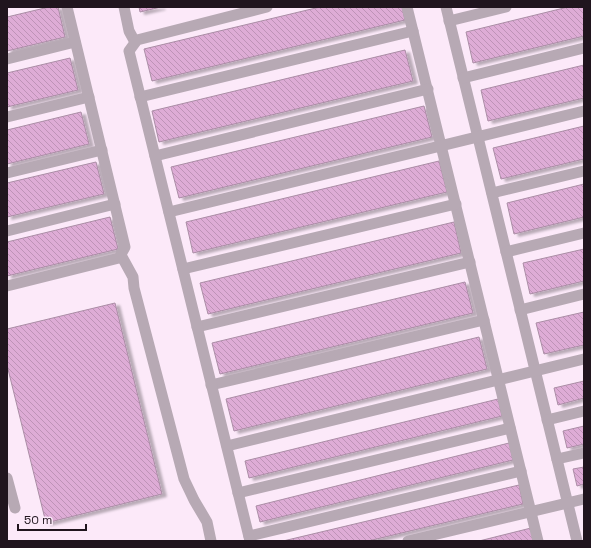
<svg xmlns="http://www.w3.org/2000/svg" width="591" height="548" viewBox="0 0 591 548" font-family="'Space Grotesk',sans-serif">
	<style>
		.building { fill: url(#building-back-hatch); stroke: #aa8da5; filter: url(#shadow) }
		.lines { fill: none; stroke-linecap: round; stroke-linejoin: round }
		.minor { stroke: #b7a9b4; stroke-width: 11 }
	</style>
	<defs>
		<pattern id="building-back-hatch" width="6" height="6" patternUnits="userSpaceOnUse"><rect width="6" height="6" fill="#deacd6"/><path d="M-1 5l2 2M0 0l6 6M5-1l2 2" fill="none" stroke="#be93b7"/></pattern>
		<filter id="shadow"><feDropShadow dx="4.5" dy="2.5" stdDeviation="1" flood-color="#0004"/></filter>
	</defs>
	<rect width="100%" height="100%" fill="#fce9f9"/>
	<g class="building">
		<polygon points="49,7 58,7 65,37 7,51 7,17"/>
		<polygon points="139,7 161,7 140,12"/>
		<polygon points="320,7 402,7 405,20 152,81 144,49"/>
		<polygon points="568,7 584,7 584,36 473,63 466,32"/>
		<polygon points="405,50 413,81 159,142 152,111"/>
		<polygon points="70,58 78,90 7,107 7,73"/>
		<polygon points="584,65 584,98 488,121 481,90"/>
		<polygon points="424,106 432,137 179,198 171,167"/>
		<polygon points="81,112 89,144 7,164 7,130"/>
		<polygon points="584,126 584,159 501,179 493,148"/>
		<polygon points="439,161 447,192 193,253 186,222"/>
		<polygon points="96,162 104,194 7,217 7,183"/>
		<polygon points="584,184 584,217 514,234 507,203"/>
		<polygon points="110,217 118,249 7,276 7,242"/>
		<polygon points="454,222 461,253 208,314 200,283"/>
		<polygon points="584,249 584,281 530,294 523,263"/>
		<polygon points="465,282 473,313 220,374 212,343"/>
		<polygon points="115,303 162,494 46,523 7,365 7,329"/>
		<polygon points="584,312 584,345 544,354 536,323"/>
		<polygon points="479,337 487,369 234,431 226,399"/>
		<polygon points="584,381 584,398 558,405 554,388"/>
		<polygon points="498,399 502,416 249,478 245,461"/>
		<polygon points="584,426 584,444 567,448 563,431"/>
		<polygon points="509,443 513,460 260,522 256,506"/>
		<polygon points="584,467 584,484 577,486 573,469"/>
		<polygon points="519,485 523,504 368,541 283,541"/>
		<polygon points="531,528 534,541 479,541"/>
	</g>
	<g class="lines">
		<g class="minor">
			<polyline points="124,7 129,31 135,42"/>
			<polyline points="407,7 538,541"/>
			<polyline points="446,7 577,541"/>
			<polyline points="449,21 506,7"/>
			<polyline points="7,59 75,42"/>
			<polyline points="463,78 584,48"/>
			<polyline points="140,97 413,31"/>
			<polyline points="7,117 89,97"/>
			<polyline points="155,156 428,89"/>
			<polyline points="7,173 102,150"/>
			<polyline points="492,193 584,171"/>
			<polyline points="169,212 584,111"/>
			<polyline points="7,231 115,204"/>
			<polyline points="506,252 584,233"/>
			<polyline points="121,255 133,277 134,288 184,479 194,500 207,522 211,541"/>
			<polyline points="183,269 456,204"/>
			<polyline points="7,286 119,258 125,247 67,7"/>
			<polyline points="520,310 584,294"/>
			<polyline points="197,327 470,262"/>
			<polyline points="211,385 484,320"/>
			<polyline points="547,420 584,411"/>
			<polyline points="227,446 584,359"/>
			<polyline points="557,459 584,453"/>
			<polyline points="7,478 15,508"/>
			<polyline points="238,493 510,428"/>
			<polyline points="249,536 521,471"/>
			<polyline points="250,541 129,51 137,40 267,7"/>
			<polyline points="408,541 584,499"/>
		</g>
	</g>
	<rect width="591" height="548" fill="none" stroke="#20151e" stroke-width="16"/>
	<path d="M18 524v6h68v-6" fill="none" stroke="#20151e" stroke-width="2"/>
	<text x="24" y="524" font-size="12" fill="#20151e" stroke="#fce9f9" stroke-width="3" paint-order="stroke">50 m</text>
</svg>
